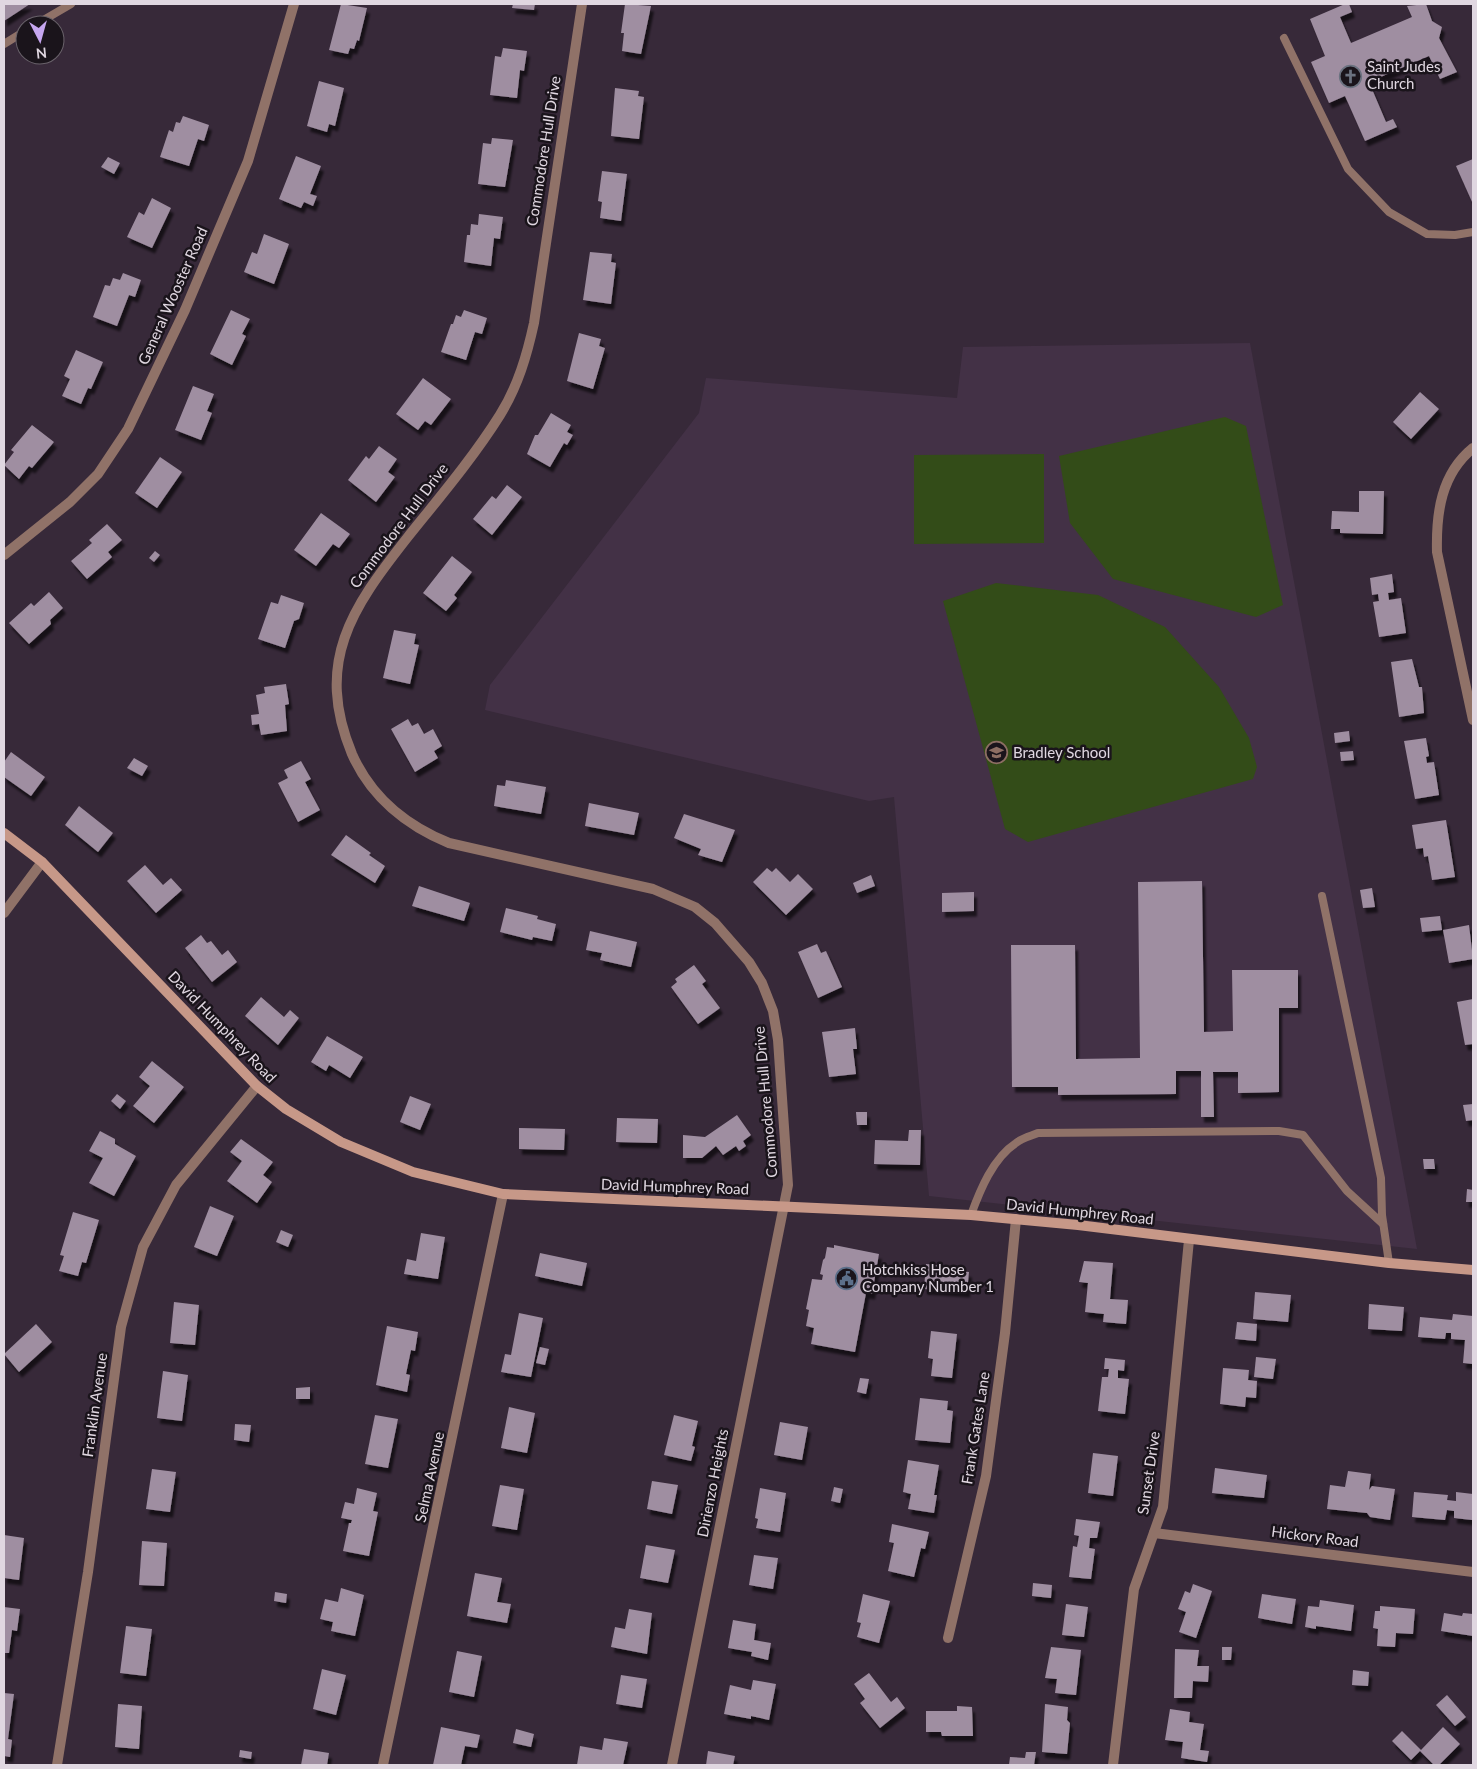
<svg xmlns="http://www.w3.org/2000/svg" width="1477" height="1769" viewBox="0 0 1477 1769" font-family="Lato,sans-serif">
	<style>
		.built { fill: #433146 }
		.green { fill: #334c18 }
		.building { fill: #9f8ea1; filter: url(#shadow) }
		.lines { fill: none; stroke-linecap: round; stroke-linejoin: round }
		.lane { stroke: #907268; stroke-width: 8 }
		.street { stroke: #907268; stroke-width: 10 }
		.secondary { stroke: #c79888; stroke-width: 10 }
		.labels { text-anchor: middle; stroke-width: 5; stroke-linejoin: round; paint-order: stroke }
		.poi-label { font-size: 15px; fill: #e0d7e1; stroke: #1a141b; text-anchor: start }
		.street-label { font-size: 15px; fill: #e0d7e1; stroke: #1a141b }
	</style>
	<defs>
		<filter id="shadow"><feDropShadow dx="3" dy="5.5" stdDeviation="1" flood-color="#0009"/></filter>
	</defs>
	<rect width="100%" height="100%" fill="#372939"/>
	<polygon class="built" points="1250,343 1417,1249 929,1196 894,797 869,801 485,710 490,685 699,413 706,378 957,398 963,347"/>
	<g class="green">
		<polygon points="1225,417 1246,426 1283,605 1256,617 1113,579 1070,523 1059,456"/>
		<polygon points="1044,454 1044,543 914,544 914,455"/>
		<polygon points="996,583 1098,595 1165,627 1219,687 1249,738 1257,767 1253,779 1028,842 1005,829 943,601"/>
	</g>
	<g class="building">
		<polygon points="4,4 30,4 4,21"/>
		<polygon points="341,4 367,8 359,41 357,40 354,49 350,48 348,54 329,50"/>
		<polygon points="513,4 535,4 534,10 512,8"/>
		<polygon points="625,4 651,6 641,54 622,51 624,33 621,33"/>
		<polygon points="1345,4 1349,4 1352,12 1340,17 1351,43 1412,17 1407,6 1426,4 1432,21 1442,27 1439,38 1457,72 1440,79 1429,56 1369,82 1386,122 1393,119 1397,127 1365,141 1345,96 1329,103 1311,62 1325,56 1310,19"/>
		<polygon points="503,48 527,51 524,71 520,70 517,98 490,95 495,56 501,57"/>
		<polygon points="319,81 344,88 335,126 329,124 327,132 307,126"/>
		<polygon points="615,88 639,91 638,96 644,97 639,139 611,136"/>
		<polygon points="183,116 209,125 204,141 198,139 189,166 160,157 169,130 173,132 176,122 180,123"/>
		<polygon points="492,138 513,140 505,187 478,184 483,143 491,144"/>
		<polygon points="296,156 321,166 310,194 317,196 313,206 304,202 301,208 279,199"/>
		<polygon points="108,157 120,163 114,174 101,167"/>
		<polygon points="1473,159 1473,204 1456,166"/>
		<polygon points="602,171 627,174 621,221 600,218 602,202 598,201"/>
		<polygon points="152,198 171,208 152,248 127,237 139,212 144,215"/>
		<polygon points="479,214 503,217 500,239 494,238 491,266 464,262 467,235 470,235 471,224 478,225"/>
		<polygon points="264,234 289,244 274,284 244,272 252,252 257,254"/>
		<polygon points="590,252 612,254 611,262 616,263 611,304 583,300"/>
		<polygon points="123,273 141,280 135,297 129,295 117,326 93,317 105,285 110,286 113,278 120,280"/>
		<polygon points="231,310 250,319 242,334 246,336 232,365 210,354"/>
		<polygon points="464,310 487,318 482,334 475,332 466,360 441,352 451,324 453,324 456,315 461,317"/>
		<polygon points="579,333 601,339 599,346 605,348 593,389 567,381"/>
		<polygon points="76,350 103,362 91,389 88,388 81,404 62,396 70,379 64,376"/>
		<polygon points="423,378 451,399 431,425 425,421 418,430 396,414"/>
		<polygon points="193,386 214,394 207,411 212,413 201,440 175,430"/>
		<polygon points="1420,392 1439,409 1411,439 1393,422"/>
		<polygon points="551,413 571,425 567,432 573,435 567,445 564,443 550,467 527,454 535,435 538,435"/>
		<polygon points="32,425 54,442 32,468 29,466 19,479 4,465 14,452 11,450"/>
		<polygon points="379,446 397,459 388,472 395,477 376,502 348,480 366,456 369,459"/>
		<polygon points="160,457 182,472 157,508 135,493"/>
		<polygon points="507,485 522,497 492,535 473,519 492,496 496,499"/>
		<polygon points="1359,491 1384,491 1383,534 1340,533 1340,529 1331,529 1332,511 1359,512"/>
		<polygon points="321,513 350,534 339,548 333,544 316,566 294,550"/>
		<polygon points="107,524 122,540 108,552 112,557 87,579 71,561 92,543 89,540"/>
		<polygon points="155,551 160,555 154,562 149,558"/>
		<polygon points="452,556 472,572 454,595 457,598 446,611 423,593"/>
		<polygon points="1392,574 1394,592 1388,593 1389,600 1401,598 1406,633 1379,637 1373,602 1379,601 1378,594 1372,595 1370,578"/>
		<polygon points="49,592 63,608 50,620 51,624 29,644 9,623 31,603 34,606"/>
		<polygon points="281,595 304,603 299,619 294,621 285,648 258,639 271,602 278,604"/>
		<polygon points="394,630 416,634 414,644 419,645 410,684 383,678"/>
		<polygon points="1412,659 1419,687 1422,687 1424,713 1399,717 1391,662"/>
		<polygon points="286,684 289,704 285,705 287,731 261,735 259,724 252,725 251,715 259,714 256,695 265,693 264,687"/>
		<polygon points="408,719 412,726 418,723 424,734 433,729 442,746 434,751 438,758 415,772 391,729"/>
		<polygon points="1349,731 1350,741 1335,743 1334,733"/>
		<polygon points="1426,738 1429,756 1426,757 1427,763 1434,762 1439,795 1415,799 1404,741"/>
		<polygon points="1353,751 1354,760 1341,761 1340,752"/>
		<polygon points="11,752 45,777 31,796 4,777 4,762"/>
		<polygon points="134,758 148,766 142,776 127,768"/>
		<polygon points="301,761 311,779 305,782 320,810 298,822 278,783 288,778 284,770"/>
		<polygon points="506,780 546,787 541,814 494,806 497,785 505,786"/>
		<polygon points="589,803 639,813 634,835 585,826"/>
		<polygon points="79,806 113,833 98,852 65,825"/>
		<polygon points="684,814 735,830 722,862 698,855 701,849 674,838"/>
		<polygon points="1446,820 1455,877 1432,880 1428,856 1424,857 1423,848 1416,849 1412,825"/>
		<polygon points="346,835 371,853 369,855 385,866 375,883 331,855"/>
		<polygon points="145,865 163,885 171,878 182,890 156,913 127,881"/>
		<polygon points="767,868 772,872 776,868 790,882 798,874 813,889 786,915 753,882"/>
		<polygon points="871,875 875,886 857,893 853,883"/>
		<polygon points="1202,881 1204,1032 1233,1031 1232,970 1298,970 1298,1008 1279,1008 1279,1092 1238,1093 1238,1072 1213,1072 1214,1117 1201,1117 1201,1071 1176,1071 1176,1094 1058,1095 1058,1087 1012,1087 1011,945 1075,945 1076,1059 1140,1058 1138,882"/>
		<polygon points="419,886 470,903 464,921 412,906"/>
		<polygon points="1372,888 1375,907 1363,908 1360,890"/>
		<polygon points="974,892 974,911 942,912 942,893"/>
		<polygon points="506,908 538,916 537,919 556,924 552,941 533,937 532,940 500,932"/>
		<polygon points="1440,916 1442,930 1422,932 1420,918"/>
		<polygon points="1469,925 1473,959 1449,963 1443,930"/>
		<polygon points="590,931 637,942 631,967 600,960 602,953 586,950"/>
		<polygon points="201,935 207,943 211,941 222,955 228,950 237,962 212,982 185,948"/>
		<polygon points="817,944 821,953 826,951 842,987 818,998 798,952"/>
		<polygon points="694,965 706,981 702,984 720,1008 698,1024 671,987 677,982 675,979"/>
		<polygon points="261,997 284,1017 290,1010 299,1018 278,1045 245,1016"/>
		<polygon points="1473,999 1473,1044 1465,1045 1457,1002"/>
		<polygon points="855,1028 857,1049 853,1049 856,1074 829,1077 822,1032"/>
		<polygon points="327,1036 363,1057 350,1078 329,1065 326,1071 311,1062"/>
		<polygon points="152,1061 184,1087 154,1123 133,1106 150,1086 139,1077"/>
		<polygon points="117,1094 126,1101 120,1109 111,1101"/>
		<polygon points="410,1096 431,1104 420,1130 400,1122"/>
		<polygon points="1473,1104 1473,1120 1466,1121 1463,1105"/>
		<polygon points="856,1112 867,1112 867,1125 857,1125"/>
		<polygon points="737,1115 751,1135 743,1141 746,1146 739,1151 736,1146 723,1155 716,1146 702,1158 683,1158 683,1135 705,1137"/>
		<polygon points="617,1118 658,1119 657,1143 616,1142"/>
		<polygon points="519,1128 565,1129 564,1150 519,1149"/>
		<polygon points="909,1130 921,1130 920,1165 874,1164 875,1140 908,1141"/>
		<polygon points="100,1131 115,1139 115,1144 136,1156 114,1196 89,1183 103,1158 89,1151"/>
		<polygon points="241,1139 273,1162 263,1175 272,1182 257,1203 227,1181 242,1161 230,1152"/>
		<polygon points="1423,1159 1434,1159 1435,1169 1424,1169"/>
		<polygon points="1467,1189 1473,1190 1473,1202 1466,1202"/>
		<polygon points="210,1206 234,1216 217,1256 194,1247"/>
		<polygon points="73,1212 99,1220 86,1263 82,1262 78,1276 59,1271 64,1256 60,1255"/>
		<polygon points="281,1230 293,1235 288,1247 276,1242"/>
		<polygon points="421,1233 445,1237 438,1279 404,1274 407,1259 416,1261"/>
		<polygon points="834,1245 879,1254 872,1294 866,1293 855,1352 811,1344 814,1328 806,1326 809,1310 806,1309 812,1279 822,1280 823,1275 820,1274 823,1260 825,1258 827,1247 834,1248"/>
		<polygon points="540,1253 587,1263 582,1286 535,1276"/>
		<polygon points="1084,1261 1113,1263 1110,1299 1128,1300 1126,1324 1103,1322 1104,1314 1085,1312 1088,1283 1079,1282"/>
		<polygon points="926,1264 960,1267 959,1271 969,1272 967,1292 924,1289"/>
		<polygon points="1255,1292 1291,1295 1288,1322 1253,1319"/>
		<polygon points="174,1302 199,1305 195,1345 170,1343"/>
		<polygon points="1369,1304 1404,1307 1402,1331 1368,1329"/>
		<polygon points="519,1313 543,1318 531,1377 501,1372 505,1354 511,1355"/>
		<polygon points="1453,1314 1473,1316 1473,1364 1463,1363 1465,1340 1451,1339 1451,1333 1446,1333 1445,1339 1418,1337 1420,1317 1452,1320"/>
		<polygon points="1237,1322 1257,1324 1256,1341 1235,1339"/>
		<polygon points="36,1324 52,1342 19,1372 4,1354"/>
		<polygon points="387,1326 418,1332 415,1351 411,1350 406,1374 410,1375 407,1392 376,1385"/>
		<polygon points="931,1331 957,1334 952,1378 931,1376 933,1359 928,1358"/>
		<polygon points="540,1347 549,1349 545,1365 536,1363"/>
		<polygon points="1256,1357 1276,1359 1273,1379 1254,1377"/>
		<polygon points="1105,1358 1125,1360 1124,1371 1118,1370 1118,1378 1129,1379 1125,1414 1098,1411 1102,1377 1108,1377 1109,1369 1104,1369"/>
		<polygon points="1223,1368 1249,1370 1248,1380 1257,1381 1256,1398 1246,1397 1245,1407 1220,1404"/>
		<polygon points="163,1371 188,1375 182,1421 157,1418"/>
		<polygon points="860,1378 869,1379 866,1394 857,1392"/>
		<polygon points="310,1387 310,1399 296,1399 296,1388"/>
		<polygon points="920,1398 948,1401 947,1410 953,1411 950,1443 915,1440"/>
		<polygon points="509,1407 535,1413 527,1453 501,1448"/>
		<polygon points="375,1415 398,1419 388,1468 365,1464"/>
		<polygon points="674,1415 698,1421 692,1446 695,1447 691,1461 664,1455"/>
		<polygon points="780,1422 808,1427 802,1460 774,1455"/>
		<polygon points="235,1424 251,1425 249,1442 234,1440"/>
		<polygon points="1093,1453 1118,1456 1113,1496 1088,1493"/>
		<polygon points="908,1460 939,1465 934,1495 937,1495 934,1513 908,1509 911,1494 903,1492"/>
		<polygon points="1215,1468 1267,1475 1264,1498 1212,1493"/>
		<polygon points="152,1469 176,1472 170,1512 146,1509"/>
		<polygon points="1348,1471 1371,1474 1369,1490 1372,1486 1395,1489 1390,1520 1370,1517 1367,1513 1327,1509 1330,1485 1345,1487"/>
		<polygon points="652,1481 678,1485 672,1514 647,1509"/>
		<polygon points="500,1485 524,1489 517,1530 492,1526"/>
		<polygon points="834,1487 843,1489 840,1503 831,1501"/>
		<polygon points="357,1488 377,1493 373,1511 378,1512 369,1556 343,1551 349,1523 351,1523 352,1520 341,1518 345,1502 354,1504"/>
		<polygon points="760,1488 786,1493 780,1532 756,1528 758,1519 755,1518"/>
		<polygon points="1414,1492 1448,1495 1447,1500 1456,1501 1456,1492 1473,1494 1472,1520 1454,1518 1454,1511 1447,1510 1445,1520 1412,1517"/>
		<polygon points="1076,1519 1100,1522 1097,1538 1090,1538 1089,1548 1095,1549 1091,1579 1069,1577 1073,1546 1077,1547 1079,1536 1074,1535"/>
		<polygon points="892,1524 929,1532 925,1549 921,1548 914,1577 888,1571 894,1543 889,1542"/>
		<polygon points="4,1535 24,1538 19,1580 4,1578"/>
		<polygon points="142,1541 167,1543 164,1586 139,1585"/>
		<polygon points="646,1545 675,1550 668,1583 640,1578"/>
		<polygon points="754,1555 778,1558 773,1589 749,1585"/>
		<polygon points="475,1573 502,1578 497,1602 511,1604 507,1623 467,1616"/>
		<polygon points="1033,1583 1052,1585 1051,1598 1032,1596"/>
		<polygon points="1193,1584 1212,1591 1196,1638 1179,1632 1186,1612 1178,1609 1185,1591 1190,1593"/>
		<polygon points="341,1588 364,1595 355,1636 331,1631 333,1622 320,1619 325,1599 338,1602"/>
		<polygon points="275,1592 287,1594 286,1603 274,1601"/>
		<polygon points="863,1594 890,1601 879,1643 857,1637 861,1623 857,1622"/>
		<polygon points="1262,1594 1296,1599 1292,1624 1258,1618"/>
		<polygon points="1320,1600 1354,1605 1351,1631 1316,1626 1316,1629 1305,1627 1308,1606 1319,1607"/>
		<polygon points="1066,1604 1088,1607 1084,1637 1062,1635"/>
		<polygon points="1380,1606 1415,1609 1413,1634 1396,1633 1395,1647 1377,1646 1378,1629 1373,1628 1375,1611 1380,1611"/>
		<polygon points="4,1607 20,1609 17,1631 12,1630 9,1653 4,1653"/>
		<polygon points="629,1609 652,1613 647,1654 611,1647 615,1627 625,1629"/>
		<polygon points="1444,1613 1462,1616 1463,1613 1473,1614 1473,1636 1441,1631"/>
		<polygon points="733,1620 756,1624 754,1640 771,1643 768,1660 751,1656 752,1652 728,1648"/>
		<polygon points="126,1626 152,1629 146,1676 120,1673"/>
		<polygon points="1051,1647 1081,1650 1076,1695 1055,1693 1057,1679 1045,1678"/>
		<polygon points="1222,1647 1232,1647 1231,1660 1222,1660"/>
		<polygon points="1175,1649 1199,1650 1197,1666 1209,1666 1208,1682 1193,1681 1192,1698 1174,1698"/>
		<polygon points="457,1651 482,1656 474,1697 449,1692"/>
		<polygon points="322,1669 346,1675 336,1715 313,1709"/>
		<polygon points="1353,1670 1369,1672 1368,1686 1352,1685"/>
		<polygon points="869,1673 891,1702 897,1697 905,1708 880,1728 860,1703 865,1699 854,1684"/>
		<polygon points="621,1675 647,1679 642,1708 616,1704"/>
		<polygon points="753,1680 776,1684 769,1720 751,1716 751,1719 724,1714 730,1685 751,1690"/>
		<polygon points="4,1693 14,1694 8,1739 12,1740 10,1757 4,1756"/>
		<polygon points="1447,1695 1466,1717 1455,1726 1436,1705"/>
		<polygon points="118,1704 142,1706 139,1749 115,1747"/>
		<polygon points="1045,1704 1068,1707 1067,1720 1070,1723 1067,1754 1042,1752"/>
		<polygon points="957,1706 972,1707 973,1736 942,1736 941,1732 926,1732 926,1711 957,1711"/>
		<polygon points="1170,1709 1190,1712 1189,1722 1204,1724 1200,1750 1209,1751 1207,1762 1181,1758 1183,1742 1165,1740"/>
		<polygon points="441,1727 480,1735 477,1748 465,1746 461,1765 433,1765"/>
		<polygon points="1443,1727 1460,1744 1439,1765 1434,1765 1420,1751 1411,1760 1392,1741 1402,1731 1421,1750"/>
		<polygon points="516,1729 534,1734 531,1747 513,1743"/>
		<polygon points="604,1738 628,1742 623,1765 577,1765 580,1746 602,1750"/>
		<polygon points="304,1749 329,1753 327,1765 301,1765"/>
		<polygon points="240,1750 252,1752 251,1759 239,1757"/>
		<polygon points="708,1751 735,1756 733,1765 706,1765"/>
		<polygon points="1026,1752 1036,1752 1034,1765 1009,1765 1010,1757 1025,1758"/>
	</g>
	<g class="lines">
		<g class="lane">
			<polyline points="35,25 71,4"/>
			<polyline points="1284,38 1348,169 1389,212 1427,234 1455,235 1473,232"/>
			<polyline points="4,44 25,31"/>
			<polyline points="1322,896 1381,1178 1382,1215 1389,1263"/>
			<path d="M971 1215C980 1190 993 1158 1016 1143 1022 1138 1031 1136 1038 1133L1279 1131 1303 1135 1347 1191 1383 1224"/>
		</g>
		<g class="street">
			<path d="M582 4 534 323C527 355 518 386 500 415 473 458 439 498 407 538 352 608 314 662 352 754 371 797 407 826 449 843L653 889 695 907 715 923 749 962 762 983 773 1011 778 1040 788 1185 672 1765"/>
			<path d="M1473 448C1441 474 1436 513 1437 552L1473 720"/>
			<polyline points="4,555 70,502 98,474 128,429 185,310 248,161 294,4"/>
			<polyline points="4,913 42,862"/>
			<polyline points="1154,1533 1473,1572"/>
			<polyline points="948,1638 986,1476 1005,1333 1016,1219"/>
			<polyline points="57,1765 88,1572 121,1327 143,1247 176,1185 257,1086"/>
			<polyline points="383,1765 503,1194"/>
			<polyline points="1113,1765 1134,1589 1163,1507 1189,1240"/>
		</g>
		<polyline class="secondary" points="4,833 42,862 257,1086 286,1109 341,1142 413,1172 503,1194 971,1215 1078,1225 1389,1263 1473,1270"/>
	</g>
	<defs>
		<symbol id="church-ring" viewBox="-11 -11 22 22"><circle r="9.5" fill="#1a141b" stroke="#6b7280" stroke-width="1.5"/><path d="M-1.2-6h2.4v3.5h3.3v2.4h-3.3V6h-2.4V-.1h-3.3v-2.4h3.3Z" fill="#6b7280"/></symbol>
		<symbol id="school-ring" viewBox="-11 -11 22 22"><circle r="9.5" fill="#1a141b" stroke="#8d6e63" stroke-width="1.5"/><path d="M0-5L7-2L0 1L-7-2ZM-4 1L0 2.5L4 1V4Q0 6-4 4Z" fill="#8d6e63"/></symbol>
		<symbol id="civic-ring" viewBox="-11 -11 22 22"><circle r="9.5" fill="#1a141b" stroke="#5c6f8a" stroke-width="1.5"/><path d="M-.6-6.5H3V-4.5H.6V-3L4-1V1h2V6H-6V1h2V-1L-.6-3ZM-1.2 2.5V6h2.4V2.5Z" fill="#5c6f8a"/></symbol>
	</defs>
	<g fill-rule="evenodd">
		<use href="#church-ring" x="1338" y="64" width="25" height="25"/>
		<use href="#school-ring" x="984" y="740" width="25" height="25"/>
		<use href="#civic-ring" x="834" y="1266" width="25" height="25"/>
	</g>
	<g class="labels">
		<g class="poi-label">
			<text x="1367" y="72">Saint Judes<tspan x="1367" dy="17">Church</tspan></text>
			<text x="1013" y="758">Bradley School</text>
			<text x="862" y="1275">Hotchkiss Hose<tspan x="862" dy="17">Company Number 1</tspan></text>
		</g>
		<g class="street-label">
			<text transform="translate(544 151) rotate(-81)" y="5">Commodore Hull Drive</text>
			<text transform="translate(173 296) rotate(-66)" y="5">General Wooster Road</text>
			<text transform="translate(399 526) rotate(-53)" y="5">Commodore Hull Drive</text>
			<text transform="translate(222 1027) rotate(46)" y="5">David Humphrey Road</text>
			<text transform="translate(766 1102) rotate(-95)" y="5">Commodore Hull Drive</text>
			<text transform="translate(675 1187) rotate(2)" y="5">David Humphrey Road</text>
			<text transform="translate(1080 1212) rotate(6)" y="5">David Humphrey Road</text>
			<text transform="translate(95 1405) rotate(-82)" y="5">Franklin Avenue</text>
			<text transform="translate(976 1428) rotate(-81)" y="5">Frank Gates Lane</text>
			<text transform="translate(1149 1473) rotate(-82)" y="5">Sunset Drive</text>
			<text transform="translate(430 1477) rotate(-78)" y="5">Selma Avenue</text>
			<text transform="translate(713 1483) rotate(-79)" y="5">Dirienzo Heights</text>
			<text transform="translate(1315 1537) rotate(7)" y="5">Hickory Road</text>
		</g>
	</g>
	<rect width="1477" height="1769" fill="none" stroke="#e0d7e1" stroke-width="10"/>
	<g transform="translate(40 40) rotate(174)"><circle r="24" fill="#1a141b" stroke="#69626a"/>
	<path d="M0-4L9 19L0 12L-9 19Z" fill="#c6a6f0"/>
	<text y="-8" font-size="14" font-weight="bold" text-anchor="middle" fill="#e0d7e1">N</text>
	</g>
</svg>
